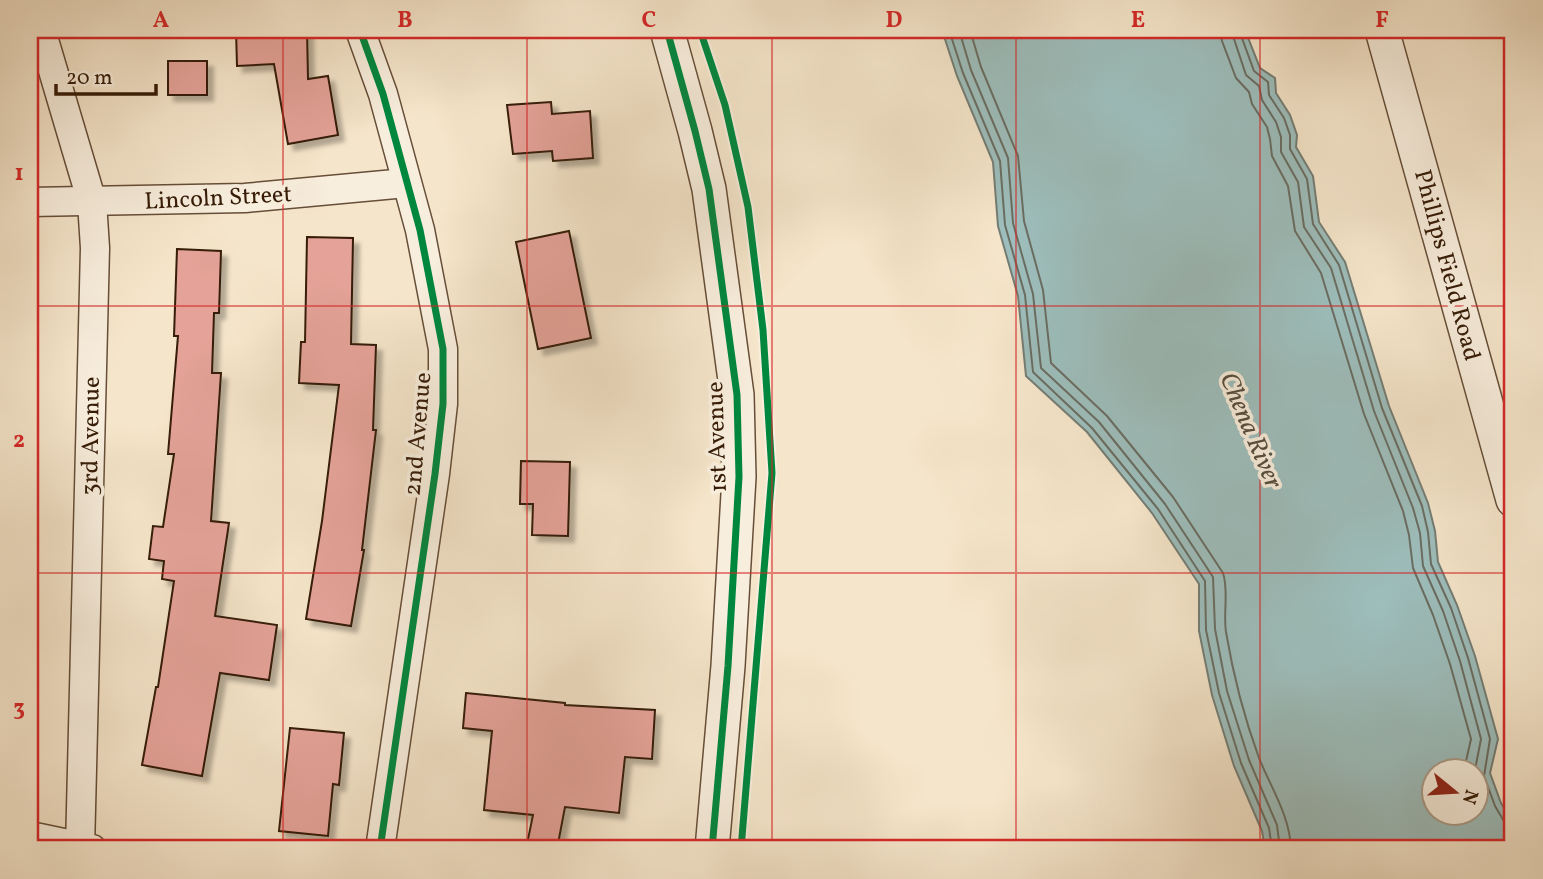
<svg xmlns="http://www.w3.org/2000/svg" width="1543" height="879" viewBox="0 0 1543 879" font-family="Vollkorn,serif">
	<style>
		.water { fill: #9dbebc; stroke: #747d74; stroke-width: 2; fill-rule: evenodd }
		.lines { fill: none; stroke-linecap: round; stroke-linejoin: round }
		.shore { stroke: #6a6d62; stroke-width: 2 }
		.building { fill: #e4a298; stroke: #361c07; stroke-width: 2; filter: url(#shadow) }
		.minor-casing { stroke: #664e38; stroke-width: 31 }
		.tertiary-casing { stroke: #664e38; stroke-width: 36 }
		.minor { stroke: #f8eedd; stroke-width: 28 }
		.tertiary { stroke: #f8eedd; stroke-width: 33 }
		.cycleway-casing { stroke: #f8eedd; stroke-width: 11 }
		.cycleway { stroke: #00873e; stroke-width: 7 }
		.grid { fill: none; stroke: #d62828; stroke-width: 2; stroke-opacity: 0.55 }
		.labels { text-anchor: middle; stroke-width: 7; stroke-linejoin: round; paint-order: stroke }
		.street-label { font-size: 24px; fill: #361c07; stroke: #f8eedd }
		.water-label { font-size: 26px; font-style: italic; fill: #554d3d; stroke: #f8eedd }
		.neatline { fill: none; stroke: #d62828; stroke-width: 2.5 }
		.grid-label { font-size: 23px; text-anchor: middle; font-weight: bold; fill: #d62828 }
	</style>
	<defs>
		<filter id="shadow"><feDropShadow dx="6" dy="6" stdDeviation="2" flood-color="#0004"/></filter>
	</defs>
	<rect width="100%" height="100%" fill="#f5e5ca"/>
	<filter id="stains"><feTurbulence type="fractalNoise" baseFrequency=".00286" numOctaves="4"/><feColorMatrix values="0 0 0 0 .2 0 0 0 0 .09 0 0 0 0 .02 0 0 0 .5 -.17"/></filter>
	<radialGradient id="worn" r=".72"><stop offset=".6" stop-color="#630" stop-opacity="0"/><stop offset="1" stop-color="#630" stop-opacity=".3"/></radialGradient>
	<path class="water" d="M942 30H1245L1260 68 1275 78 1276 93 1290 115 1297 135 1296 147 1313 176 1319 222 1345 262 1389 406 1428 503 1435 531 1438 562 1457 605 1475 656 1498 739 1490 773 1501 803 1513 823V849H1265L1262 831 1234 766 1212 695 1199 631V584L1152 513 1087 432 1026 376 1018 296 998 226 993 162 957 76ZM1434 770H1476V812H1434Z"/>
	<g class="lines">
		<g class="shore">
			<polyline points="949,30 963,73 1000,161 1005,225 1025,295 1033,372 1092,428 1158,509 1205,581 1206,630 1219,693 1241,763 1269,828 1272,849"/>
			<polyline points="959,30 971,70 1008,158 1013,223 1033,294 1041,368 1099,422 1165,504 1213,577 1215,629 1227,691 1249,760 1277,825 1280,849"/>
			<path d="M970 30 981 67 1018 156 1024 221 1043 290 1051 363 1107 416 1173 497 1223 573C1229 591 1223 612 1226 632 1233 674 1244 717 1259 758 1271 788 1290 816 1291 849"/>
			<polyline points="1220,30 1222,41 1236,78 1249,92 1252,104 1267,127 1270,139 1272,156 1288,186 1295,231 1321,273 1364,414 1403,511 1409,535 1413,568 1433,615 1450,664 1471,739 1464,770"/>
			<polyline points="1231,30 1246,75 1259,86 1262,100 1276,122 1281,137 1281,152 1298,182 1304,227 1331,268 1374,411 1413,508 1420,533 1423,566 1443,611 1460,661 1481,739 1475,770"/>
			<polyline points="1239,30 1254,71 1268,82 1269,95 1284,118 1290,135 1290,149 1307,179 1313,224 1339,265 1382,408 1422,506 1428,532 1431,564 1451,608 1468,658 1490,739 1484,776 1495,806 1505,823 1513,825"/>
		</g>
	</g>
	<g class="building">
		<polygon points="236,30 307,30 308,79 328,76 338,135 288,144 274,64 237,66"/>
		<rect x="168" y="61" width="39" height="34"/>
		<polygon points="551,102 552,114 590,111 593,158 553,161 552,151 513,154 507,105"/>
		<polygon points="569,231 591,338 538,349 516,242"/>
		<polygon points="307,237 353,238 351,344 376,345 373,430 376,430 362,550 364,550 351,626 306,619 322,521 339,385 299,383 301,342 305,342"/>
		<polygon points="177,249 221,251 219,313 214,313 212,373 221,373 211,521 229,523 215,616 277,625 269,680 220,673 202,776 142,765 156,687 158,687 174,581 162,579 164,561 149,559 153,526 163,527 174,454 168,454 178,336 174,336"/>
		<polygon points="521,461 570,462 568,536 532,535 533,504 520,504"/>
		<polygon points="466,693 565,703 565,705 655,710 652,759 625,757 619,813 565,807 557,849 526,849 533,815 484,810 492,731 463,728"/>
		<polygon points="290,728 344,733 339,785 333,784 328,836 279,831"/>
	</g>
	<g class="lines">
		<defs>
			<g id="minor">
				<polyline points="41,30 92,202 95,248 80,849"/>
				<polyline points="360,30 383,94 420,230 443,349 443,404 435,474 380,849"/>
				<polyline points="30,202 245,198 406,183"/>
				<polyline points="30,836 92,849"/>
			</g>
			<g id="tertiary">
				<polyline points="667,30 695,131 709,189 737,395 739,477 728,666 712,849"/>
				<polyline points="1382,30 1513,500"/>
			</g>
		</defs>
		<use href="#minor" class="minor-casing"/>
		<use href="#tertiary" class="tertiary-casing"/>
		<use href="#minor" class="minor"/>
		<use href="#tertiary" class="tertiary"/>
		<defs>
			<g id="cycleway">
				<polyline points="360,30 383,94 420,230 443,349 443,404 435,474 380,849"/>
				<polyline points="667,30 695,131 709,189 737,395 739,477 728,666 712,849"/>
				<polyline points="700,30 725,105 748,207 763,330 772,473 741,849"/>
			</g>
		</defs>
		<use href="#cycleway" class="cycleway-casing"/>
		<use href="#cycleway" class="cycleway"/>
	</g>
	<path class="grid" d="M283 30V849M527 30V849M772 30V849M1016 30V849M1260 30V849M30 306H1513M30 573H1513"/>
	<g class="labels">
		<g class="street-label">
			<text transform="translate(218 197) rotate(-3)" y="8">Lincoln Street</text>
			<text transform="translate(1448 265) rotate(75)" y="8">Phillips Field Road</text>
			<text transform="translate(417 434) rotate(-85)" y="8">2nd Avenue</text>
			<text transform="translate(90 436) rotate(-89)" y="8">3rd Avenue</text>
			<text transform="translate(716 437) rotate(-92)" y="8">1st Avenue</text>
		</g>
		<g class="water-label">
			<text transform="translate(1252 430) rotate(67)" y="9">Chena River</text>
		</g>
	</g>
	<rect width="1543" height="879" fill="none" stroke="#f5e5ca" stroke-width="77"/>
	<g transform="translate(1455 792) rotate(108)"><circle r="33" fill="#f8eedd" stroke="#aa9a87" stroke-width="2"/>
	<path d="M0-5L12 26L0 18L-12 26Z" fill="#8f2418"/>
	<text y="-10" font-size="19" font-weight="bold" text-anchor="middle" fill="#361c07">N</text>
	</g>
	<path d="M56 84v10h100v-10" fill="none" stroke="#361c07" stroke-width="3.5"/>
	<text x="66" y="84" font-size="21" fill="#361c07" stroke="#f8eedd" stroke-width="5" paint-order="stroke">20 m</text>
	<rect x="38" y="38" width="1466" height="802" class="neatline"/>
	<g class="grid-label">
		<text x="161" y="27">A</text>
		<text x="405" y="27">B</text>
		<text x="649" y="27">C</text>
		<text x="894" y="27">D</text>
		<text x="1138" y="27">E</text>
		<text x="1382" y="27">F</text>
		<text x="19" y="180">1</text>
		<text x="19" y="447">2</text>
		<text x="19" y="715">3</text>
	</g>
	<rect width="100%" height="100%" filter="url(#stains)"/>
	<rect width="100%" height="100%" fill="url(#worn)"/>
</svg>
